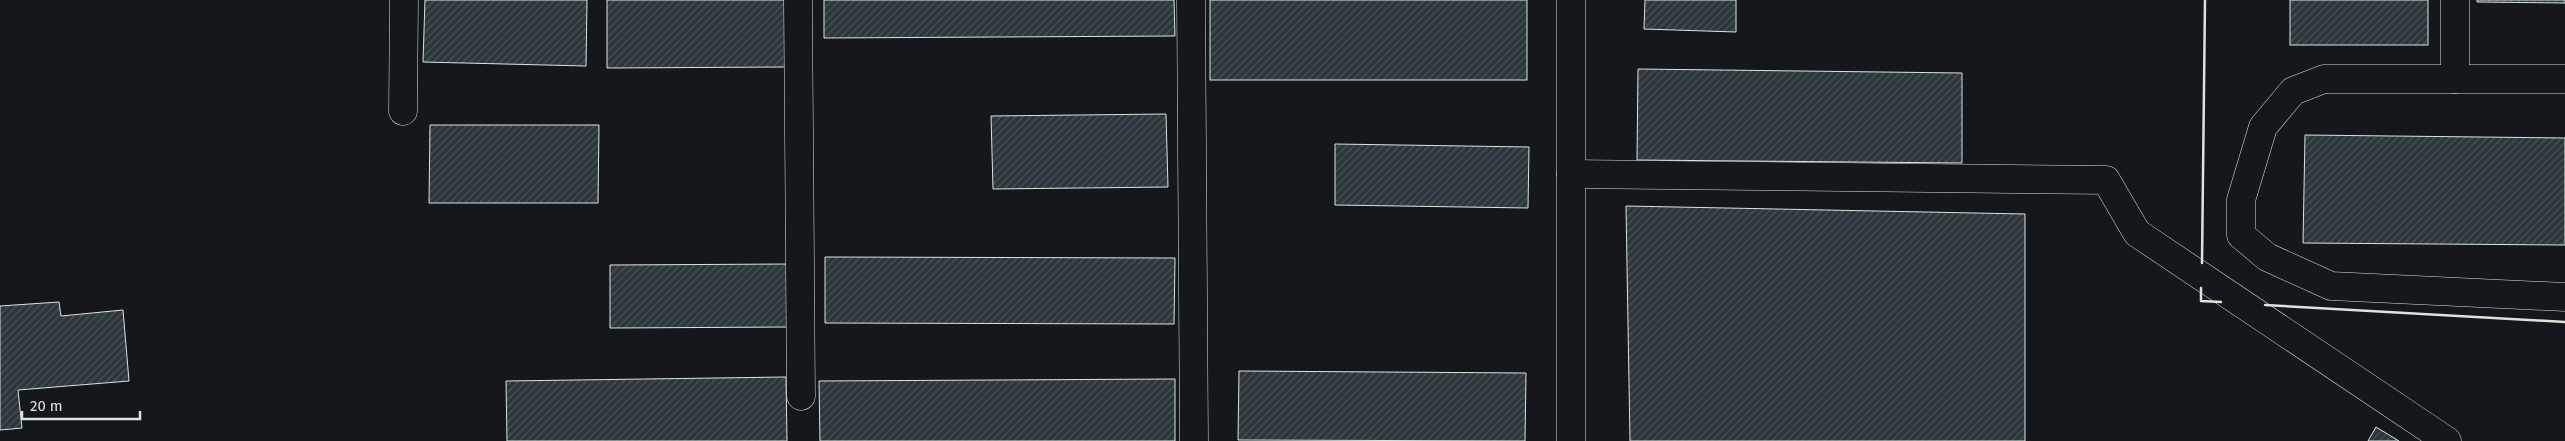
<svg xmlns="http://www.w3.org/2000/svg" width="2565" height="441" viewBox="0 0 2565 441" font-family="'Fira Sans',sans-serif">
	<style>
		.building { fill: url(#building-hatch); stroke: #d8e6dc }
		.lines { fill: none; stroke-linecap: round; stroke-linejoin: round }
		.minor-casing { stroke: #d8e6dc; stroke-width: 29 }
		.minor { stroke: #14181c; stroke-width: 28 }
		.wall { stroke: #d8e6dc; stroke-width: 2.5 }
	</style>
	<defs>
		<pattern id="building-hatch" width="6" height="6" patternUnits="userSpaceOnUse" patternTransform="scale(1.25)"><rect width="6" height="6" fill="#2c363c"/><path d="M-1 1l2-2M0 6l6-6M5 7l2-2" fill="none" stroke="#4a5358"/></pattern>
	</defs>
	<rect width="100%" height="100%" fill="#14181c"/>
	<g class="building">
		<polygon points="425,0 587,0 586,66 423,62"/>
		<polygon points="607,0 786,0 786,67 607,68"/>
		<polygon points="824,0 1174,0 1175,36 824,38"/>
		<rect x="1210" y="0" width="317" height="80"/>
		<polygon points="1645,0 1736,0 1736,32 1644,29"/>
		<rect x="2290" y="0" width="138" height="45"/>
		<polygon points="2477,0 2565,0 2565,3 2477,2"/>
		<polygon points="1638,69 1962,73 1962,163 1637,160"/>
		<polygon points="1166,114 1168,187 993,189 991,116"/>
		<polygon points="430,125 599,125 598,203 429,203"/>
		<polygon points="2305,135 2565,138 2565,245 2303,243"/>
		<polygon points="1335,144 1529,147 1528,208 1335,205"/>
		<polygon points="1626,206 2025,214 2025,441 1630,441"/>
		<polygon points="825,257 1175,258 1174,324 825,323"/>
		<polygon points="791,264 791,327 610,328 610,265"/>
		<polygon points="59,302 61,316 123,310 129,381 18,390 22,428 0,430 0,306"/>
		<polygon points="1239,371 1526,373 1525,441 1238,440"/>
		<polygon points="786,377 787,441 507,441 506,381"/>
		<polygon points="1175,379 1175,441 820,441 819,381"/>
		<polygon points="2376,427 2399,441 2368,441"/>
	</g>
	<g class="lines">
		<defs>
			<g id="minor">
				<polyline points="798,0 801,396"/>
				<polyline points="1191,0 1194,441"/>
				<polyline points="2455,0 2455,79"/>
				<polyline points="2565,79 2324,79 2293,91 2263,127 2241,200 2241,235 2267,257 2331,286 2565,297"/>
				<polyline points="403,111 404,0"/>
				<polyline points="1571,174 2106,180 2137,233 2447,441"/>
				<polyline points="1571,441 1571,0"/>
			</g>
		</defs>
		<use href="#minor" class="minor-casing"/>
		<use href="#minor" class="minor"/>
		<g class="wall">
			<polyline points="2202,263 2205,0"/>
			<polyline points="2201,288 2201,301 2221,302"/>
			<polyline points="2265,305 2565,322"/>
		</g>
	</g>
	<path d="M22 411v8h118v-8" fill="none" stroke="#d8e6dc" stroke-width="2.5"/>
	<text x="30" y="411" font-size="15" fill="#d8e6dc" stroke="#14181c" stroke-width="4" paint-order="stroke">20 m</text>
</svg>
